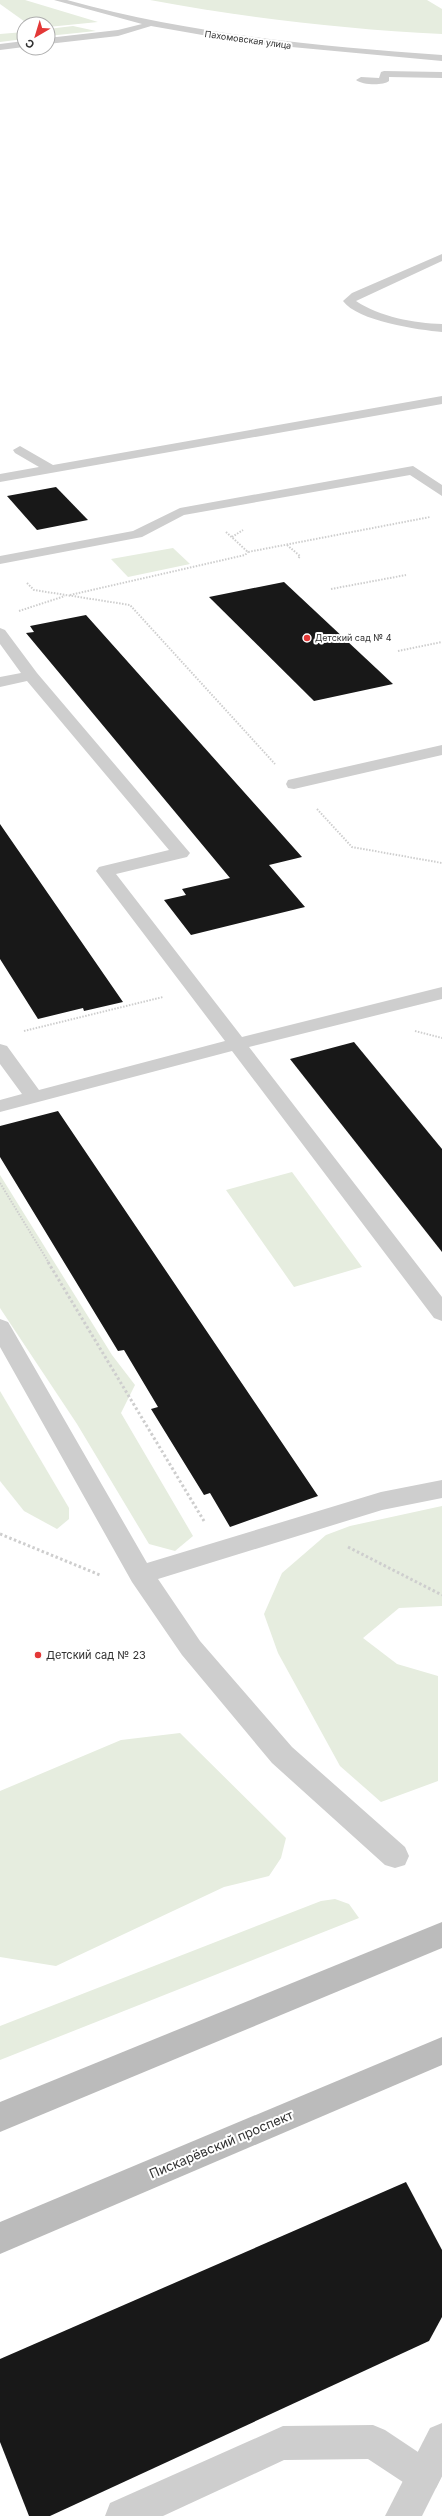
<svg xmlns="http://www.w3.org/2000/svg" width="442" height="2516" viewBox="0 0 442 2516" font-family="Inter,sans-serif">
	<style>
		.green { fill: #e6eddf }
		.building { fill: #181818 }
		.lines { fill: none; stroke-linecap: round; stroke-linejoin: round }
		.path-far1 { stroke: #cecece; stroke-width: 2; stroke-dasharray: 1.5 1.5; stroke-linecap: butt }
		.path { stroke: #cecece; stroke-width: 3; stroke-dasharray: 2.5 2.5; stroke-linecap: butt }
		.lane { fill: #cecece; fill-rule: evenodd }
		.street { fill: #cecece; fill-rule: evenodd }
		.secondary { fill: #bbb; fill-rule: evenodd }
		.poi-dot { fill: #e33837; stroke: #fff; stroke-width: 1.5 }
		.labels { text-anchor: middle; stroke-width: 4; stroke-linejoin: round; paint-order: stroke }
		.far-street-label { font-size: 9px; fill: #313131; stroke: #fff }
		.far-poi-label { font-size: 9px; fill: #313131; stroke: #fff; text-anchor: start }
		.poi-label { font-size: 11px; fill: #313131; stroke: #fff; text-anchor: start }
		.near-street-label { font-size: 13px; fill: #313131; stroke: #fff }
	</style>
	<rect width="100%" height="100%" fill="#fff"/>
	<g class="green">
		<polygon points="0,0 25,0 98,22 48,27 48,24 28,24 0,4"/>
		<path d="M150 0H427L442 9V34C343 29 247 18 150 0Z"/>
		<polygon points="73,26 96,31 48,36 48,29"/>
		<polygon points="24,32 24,39 0,42 0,34"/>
		<polygon points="173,548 190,564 128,577 111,559"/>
		<polygon points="292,1172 362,1267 294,1287 226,1190"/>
		<polygon points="0,1175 112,1355 135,1385 121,1413 193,1536 175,1551 149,1544 77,1424 0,1308"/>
		<polygon points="0,1391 69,1508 69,1519 57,1529 24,1511 0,1481"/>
		<polygon points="442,1506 442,1606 399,1608 363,1638 397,1664 438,1676 438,1781 381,1802 340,1766 278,1653 264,1614 282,1573 326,1535 350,1526"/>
		<polygon points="180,1733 286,1838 281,1858 269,1876 224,1887 56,1966 0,1957 0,1791 121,1740"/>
		<polygon points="335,1899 349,1904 359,1918 0,2060 0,2026 321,1901"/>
	</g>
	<g class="building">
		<polygon points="56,487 88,520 37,530 7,496"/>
		<polygon points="284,582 393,684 314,701 209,597"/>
		<polygon points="86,615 302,857 269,865 305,907 191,935 164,900 186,895 182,889 230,878 26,633 34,632 30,626"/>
		<polygon points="0,824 123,1002 84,1011 83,1008 38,1019 0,959"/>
		<polygon points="354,1042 442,1149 442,1252 290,1059"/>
		<polygon points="58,1111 318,1496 230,1527 210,1493 204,1495 151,1409 158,1407 124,1350 118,1351 0,1157 0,1126"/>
		<polygon points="406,2182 442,2250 442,2317 429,2341 50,2516 29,2516 0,2442 0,2359"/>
	</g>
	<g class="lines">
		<g class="path-far1">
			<polyline points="226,532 248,552 430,517"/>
			<polyline points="232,537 243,530"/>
			<polyline points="287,545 300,556 298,559"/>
			<polyline points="27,583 34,590 130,605 275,764"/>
			<polyline points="331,589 406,575"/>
			<polyline points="70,595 245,555 248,552"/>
			<polyline points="19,611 65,596"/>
			<polyline points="398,651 442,642"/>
			<polyline points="317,809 352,847 442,863"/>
			<polyline points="24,1031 163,997"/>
			<polyline points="415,1031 442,1038"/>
			<polyline points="0,1183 49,1263"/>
		</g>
		<g class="path">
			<polyline points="48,1262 204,1521"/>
			<polyline points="0,1534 100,1575"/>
			<polyline points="348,1547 442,1595"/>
		</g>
		<g class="lane">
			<path d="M384 71 442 72V78L389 77V81C383 86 362 85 356 80L361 77 379 78 381 72Z"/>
			<path d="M442 254V261L356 301C380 317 414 323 442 324V332C419 330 357 321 343 301L352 293Z"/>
			<polygon points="442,396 442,404 0,482 0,474 39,467 15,453 13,450 20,446 53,465"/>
			<polygon points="413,466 442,485 442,496 410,475 184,515 142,537 0,564 0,556 133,531 180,508"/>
			<polygon points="0,628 5,630 37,673 190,853 187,857 116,874 242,1037 442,987 442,999 249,1047 442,1297 442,1321 434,1318 232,1051 0,1112 0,1100 22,1094 0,1064 0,1044 7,1046 39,1090 225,1041 96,871 99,867 169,850 27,681 0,687 0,677 21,673 0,644"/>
			<polygon points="442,745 442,755 294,789 288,788 286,784 288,780"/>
			<polygon points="0,1319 8,1322 11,1327 147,1563 381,1492 442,1480 442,1498 382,1510 158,1579 200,1641 292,1747 405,1847 409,1856 405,1865 395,1868 385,1865 272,1763 182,1655 132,1582 0,1347"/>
			<polygon points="373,2425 385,2430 436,2464 442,2476 436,2488 424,2494 412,2488 368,2459 284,2460 163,2516 105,2516 110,2503 283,2426"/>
		</g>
		<g class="street">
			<path d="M54 0H67C190 34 315 46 442 55V61L248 43 151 26 118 36 48 44V38L118 30 142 24Z"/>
			<polygon points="24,41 24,47 0,50 0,44"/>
			<polygon points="442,2423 442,2476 422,2516 385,2516 430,2428"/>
		</g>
		<g class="secondary">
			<polygon points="442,1922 442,1948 0,2132 0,2102"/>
			<polygon points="442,2037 442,2065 0,2254 0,2222"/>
		</g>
	</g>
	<g class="poi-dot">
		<circle cx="307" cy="638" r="4"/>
		<circle cx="38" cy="1655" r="4"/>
	</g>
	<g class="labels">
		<g class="far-street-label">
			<text transform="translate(248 40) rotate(8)" y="3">Пахомовская улица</text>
		</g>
		<g class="far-poi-label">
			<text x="315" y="641">Детский сад № 4</text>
		</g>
		<g class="poi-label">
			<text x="46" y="1659">Детский сад № 23</text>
		</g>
		<g class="near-street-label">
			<text transform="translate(221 2144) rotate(-23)" y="5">Пискарёвский проспект</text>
		</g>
	</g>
	<g transform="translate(36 36) rotate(218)"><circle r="19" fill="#ffffff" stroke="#adadad"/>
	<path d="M0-3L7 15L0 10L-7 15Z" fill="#e33837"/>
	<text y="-6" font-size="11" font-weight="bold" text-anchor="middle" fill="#313131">С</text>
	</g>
</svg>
